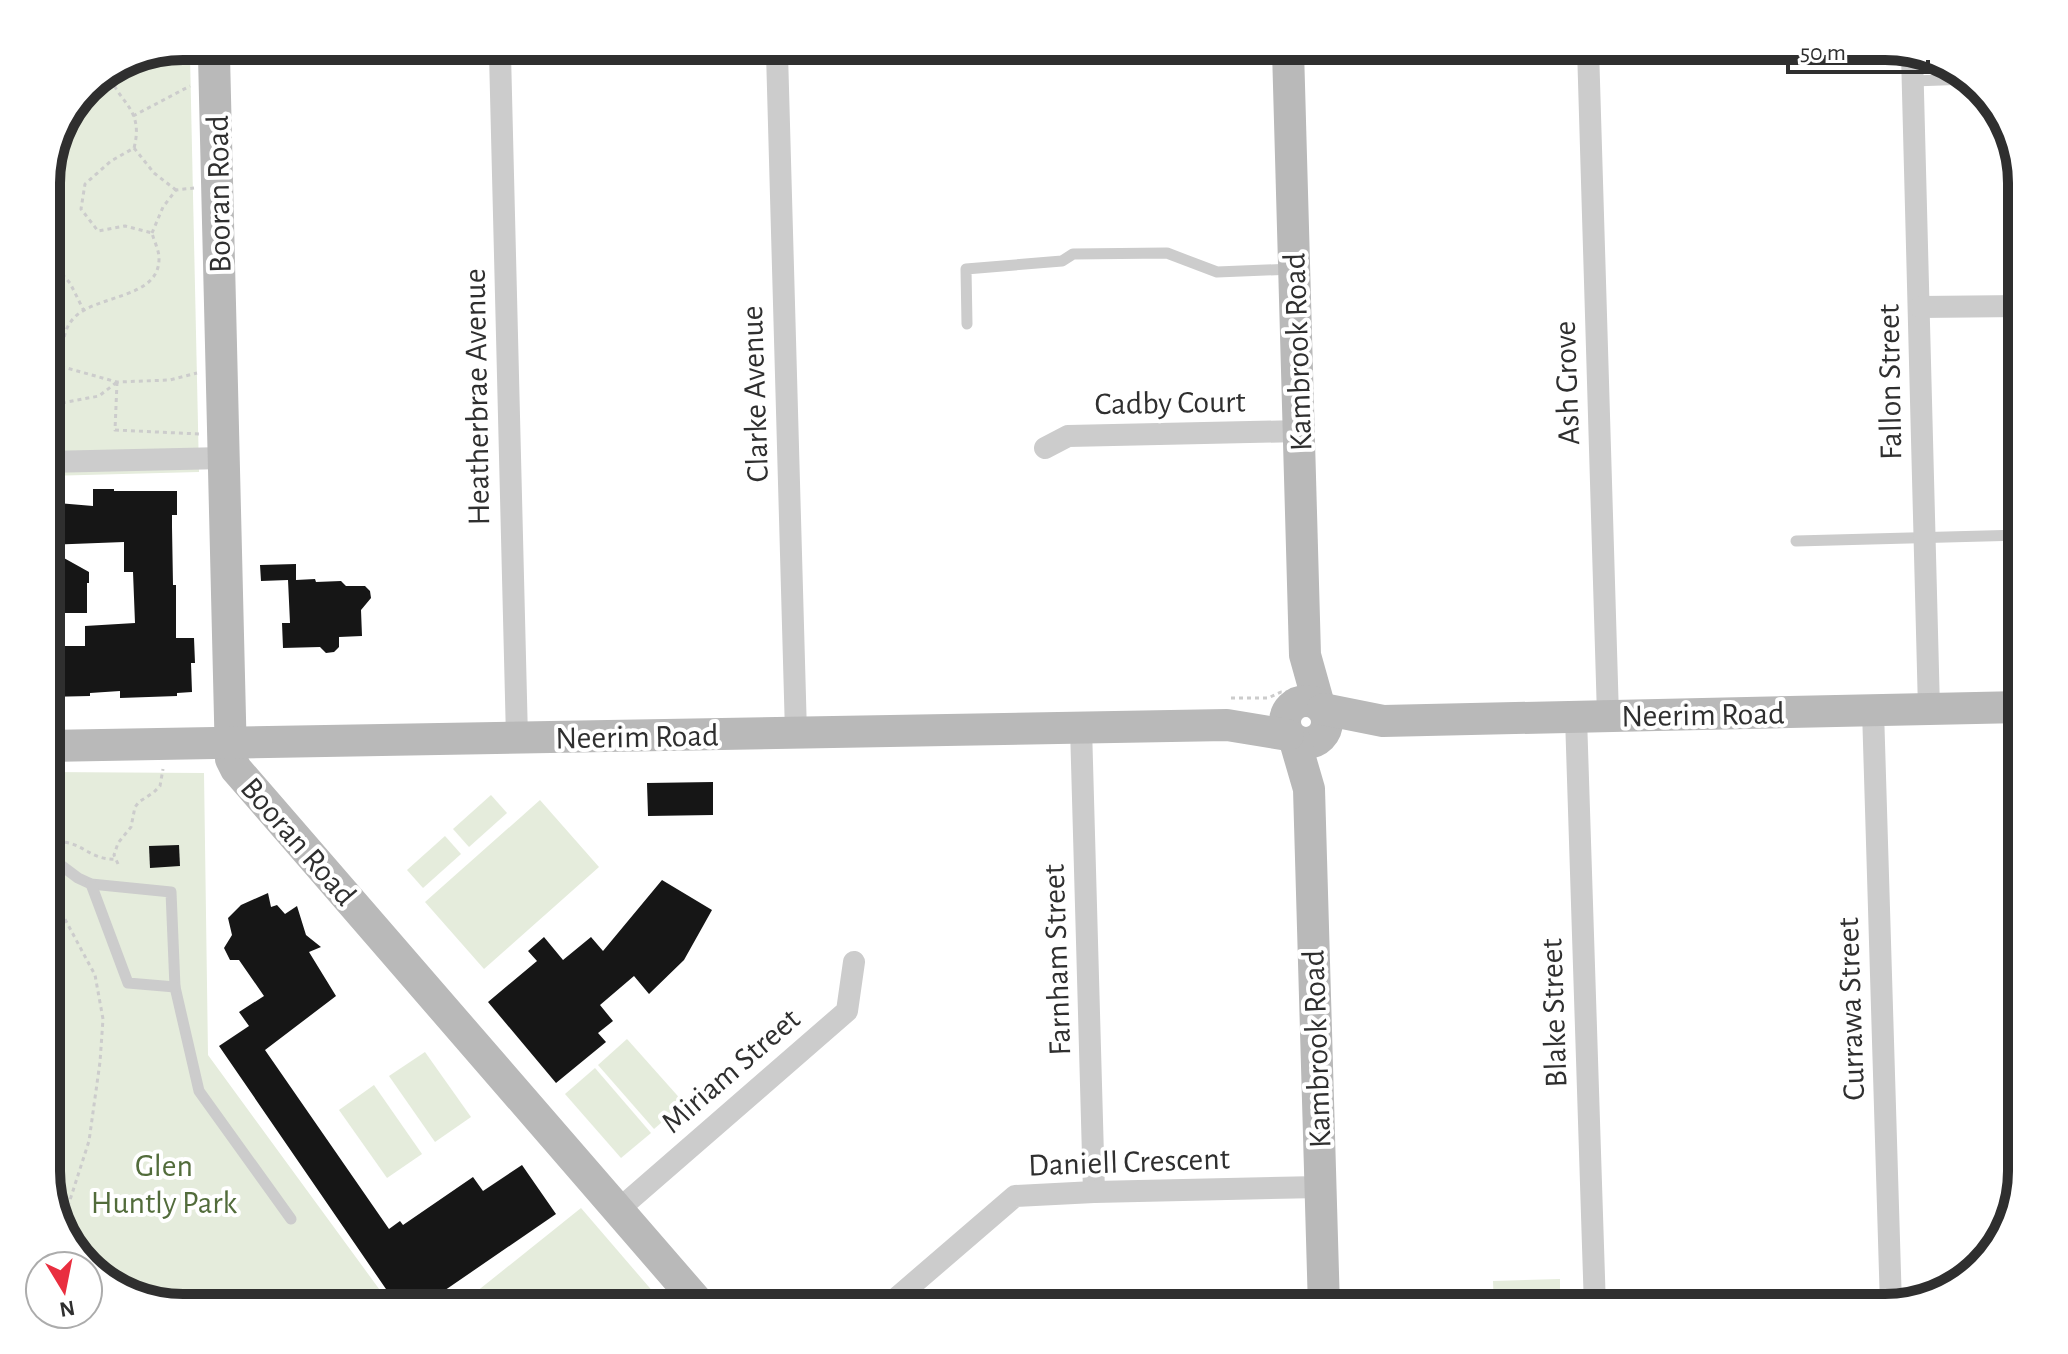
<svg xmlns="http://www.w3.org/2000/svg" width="2068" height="1354" viewBox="0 0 2068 1354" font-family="'Alegreya Sans',sans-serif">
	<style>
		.green { fill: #e5ecdc }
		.building { fill: #161616 }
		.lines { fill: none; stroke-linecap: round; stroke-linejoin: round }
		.path { stroke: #ccc; stroke-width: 3; stroke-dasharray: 4 4; stroke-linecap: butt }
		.lane { stroke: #ccc; stroke-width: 11 }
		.street { stroke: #ccc; stroke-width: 22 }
		.secondary { stroke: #b9b9b9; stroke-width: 32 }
		.labels { text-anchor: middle; stroke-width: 8; stroke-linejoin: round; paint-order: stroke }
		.street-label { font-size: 32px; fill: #2f2f2f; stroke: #fff }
		.park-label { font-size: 32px; fill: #526c3b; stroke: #fff }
		.rim { fill: none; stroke: #2f2f2f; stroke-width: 10 }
	</style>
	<rect width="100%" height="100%" fill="#fff"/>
	<g class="green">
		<polygon points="131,56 190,56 199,472 46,476 46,175 87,86"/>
		<polygon points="46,772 204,773 208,1055 393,1308 183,1308 107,1285 65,1240 46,1179"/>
		<polygon points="491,795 507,813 469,847 453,829"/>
		<polygon points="540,800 599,867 484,969 425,902"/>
		<polygon points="445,836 461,854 423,888 407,870"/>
		<polygon points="627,1039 684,1103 654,1129 598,1065"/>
		<polygon points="425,1052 471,1117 435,1142 389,1076"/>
		<polygon points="595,1068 651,1133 621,1158 565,1094"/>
		<polygon points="374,1085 422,1154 387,1178 339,1110"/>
		<polygon points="581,1208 667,1308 456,1308"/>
		<polygon points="1560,1279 1560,1308 1494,1308 1493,1281"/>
	</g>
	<g class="building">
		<polygon points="93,489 114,489 114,491 177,491 177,515 172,515 172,527 173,585 176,585 176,638 194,638 195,663 191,663 192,692 177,693 177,696 120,698 120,691 90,693 90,696 46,697 46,646 85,646 85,626 135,623 133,572 124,572 124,542 46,545 46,502 93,506"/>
		<polygon points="46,548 89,572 89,583 87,583 87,613 53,613 51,584 46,584"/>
		<polygon points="296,564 296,580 315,579 316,582 341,581 346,586 365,586 370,591 371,598 361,610 362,636 339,637 339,647 334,652 326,653 320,647 283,648 282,623 290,623 288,580 261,581 260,565"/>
		<polygon points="713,782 713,815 648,816 647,783"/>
		<polygon points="179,845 180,866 150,868 149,846"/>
		<polygon points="662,880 712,910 684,960 649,994 634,976 600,1005 613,1021 598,1033 606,1042 556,1083 488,1002 537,961 528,951 544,937 563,960 591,937 603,951"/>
		<polygon points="268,893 271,907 277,905 285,914 297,906 306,935 321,947 309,952 336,996 265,1050 389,1229 400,1221 403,1225 473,1177 483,1191 522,1165 556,1214 419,1308 399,1308 219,1046 249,1026 239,1012 264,996 239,960 230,960 224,948 232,935 228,918 241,905"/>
	</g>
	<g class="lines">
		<g class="path">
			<path d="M109 71C115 102 145 106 134 148L111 161 85 184 81 209 98 231 125 226 152 233C154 241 159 250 159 258 160 300 94 294 73 319 61 332 63 351 63 367L117 382 170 380 197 373"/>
			<polyline points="133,116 190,86"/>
			<polyline points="134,148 154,173 176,190"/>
			<polyline points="152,233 163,207 176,190 194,188"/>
			<polyline points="46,256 70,283 84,311"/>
			<polyline points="117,382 115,430 200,434"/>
			<polyline points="46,406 99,396 117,382"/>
			<polyline points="1231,698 1268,698 1281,692 1290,692"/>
			<path d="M57 842C81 840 90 861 116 859"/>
			<polyline points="118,864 114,855 118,843 131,827 135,807 139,802 154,792 160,786 163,769"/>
			<polyline points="46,884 95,975 103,1019 100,1062 89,1141 61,1228"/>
		</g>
		<g class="lane">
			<polyline points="1913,81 1970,79"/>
			<polyline points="967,324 966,269 1062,261 1073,254 1167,253 1217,272 1292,269"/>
			<polyline points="1796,541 2022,535"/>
			<polyline points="46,854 78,878 91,884 171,892 175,987 199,1091 291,1219"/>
			<polyline points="91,884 128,983 175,987"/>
		</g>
		<g class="street">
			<polyline points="1588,48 1608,716"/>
			<polyline points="777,53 796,733"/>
			<polyline points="500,54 517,738"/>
			<polyline points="1912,54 1929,709"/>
			<polyline points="1920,307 2022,306"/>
			<polyline points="1045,448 1068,436 1299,431"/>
			<polyline points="46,462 224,458"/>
			<polyline points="1873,710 1891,1306"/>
			<polyline points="1576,717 1595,1308"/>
			<polyline points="1081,727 1094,1192"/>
			<polyline points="618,1210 847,1011 854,962"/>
			<polyline points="885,1308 1015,1196 1094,1192 1320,1187"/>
		</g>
		<g class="secondary">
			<polyline points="1288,50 1305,655 1319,705"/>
			<polyline points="214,56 231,759 236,769 703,1308"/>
			<circle cx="1306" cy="722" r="21"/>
			<polyline points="1323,709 1383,721 2022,707"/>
			<polyline points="1295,741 1309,789 1324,1308"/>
			<polyline points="46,746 1227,725 1288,735"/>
		</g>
	</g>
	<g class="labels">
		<g class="street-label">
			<text transform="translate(218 194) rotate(-91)" y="11">Booran Road</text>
			<text transform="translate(1297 352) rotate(-92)" y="11">Kambrook Road</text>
			<text transform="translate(1889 382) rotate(-91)" y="11">Fallon Street</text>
			<text transform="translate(1566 383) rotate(-92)" y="11">Ash Grove</text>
			<text transform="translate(754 394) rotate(-92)" y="11">Clarke Avenue</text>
			<text transform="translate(476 397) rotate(-91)" y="11">Heatherbrae Avenue</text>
			<text transform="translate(1170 402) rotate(-1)" y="11">Cadby Court</text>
			<text transform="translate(1703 714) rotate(-1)" y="11">Neerim Road</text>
			<text transform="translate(637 736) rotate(-1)" y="11">Neerim Road</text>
			<text transform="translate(299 841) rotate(49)" y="11">Booran Road</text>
			<text transform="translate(1056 960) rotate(-92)" y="11">Farnham Street</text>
			<text transform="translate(1850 1009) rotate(-92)" y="11">Currawa Street</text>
			<text transform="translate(1553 1013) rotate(-92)" y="11">Blake Street</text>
			<text transform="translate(1316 1049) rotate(-92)" y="11">Kambrook Road</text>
			<text transform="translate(730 1070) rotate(-41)" y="11">Miriam Street</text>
			<text transform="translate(1129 1161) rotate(-2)" y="11">Daniell Crescent</text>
		</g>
		<g class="park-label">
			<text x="164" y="1176">Glen<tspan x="164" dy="37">Huntly Park</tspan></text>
		</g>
	</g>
	<path d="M0 0H2068V1354H0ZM183 60H1885A123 123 0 0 1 2008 183V1171A123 123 0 0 1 1885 1294H183A123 123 0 0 1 60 1171V183A123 123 0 0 1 183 60Z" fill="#fff" fill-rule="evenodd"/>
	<path class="rim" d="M183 60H1885A123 123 0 0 1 2008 183V1171A123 123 0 0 1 1885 1294H183A123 123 0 0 1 60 1171V183A123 123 0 0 1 183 60Z"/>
	<g transform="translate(64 1290) rotate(170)"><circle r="38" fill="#ffffff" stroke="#acacac" stroke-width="2"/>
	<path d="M0-6L14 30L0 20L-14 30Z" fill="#e92e3f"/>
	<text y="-12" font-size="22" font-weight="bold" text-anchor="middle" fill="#2f2f2f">N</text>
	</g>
	<path d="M1788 60v12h140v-12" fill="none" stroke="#2f2f2f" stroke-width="4"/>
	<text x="1800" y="60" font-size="24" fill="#2f2f2f" stroke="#ffffff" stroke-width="6" paint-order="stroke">50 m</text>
</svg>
